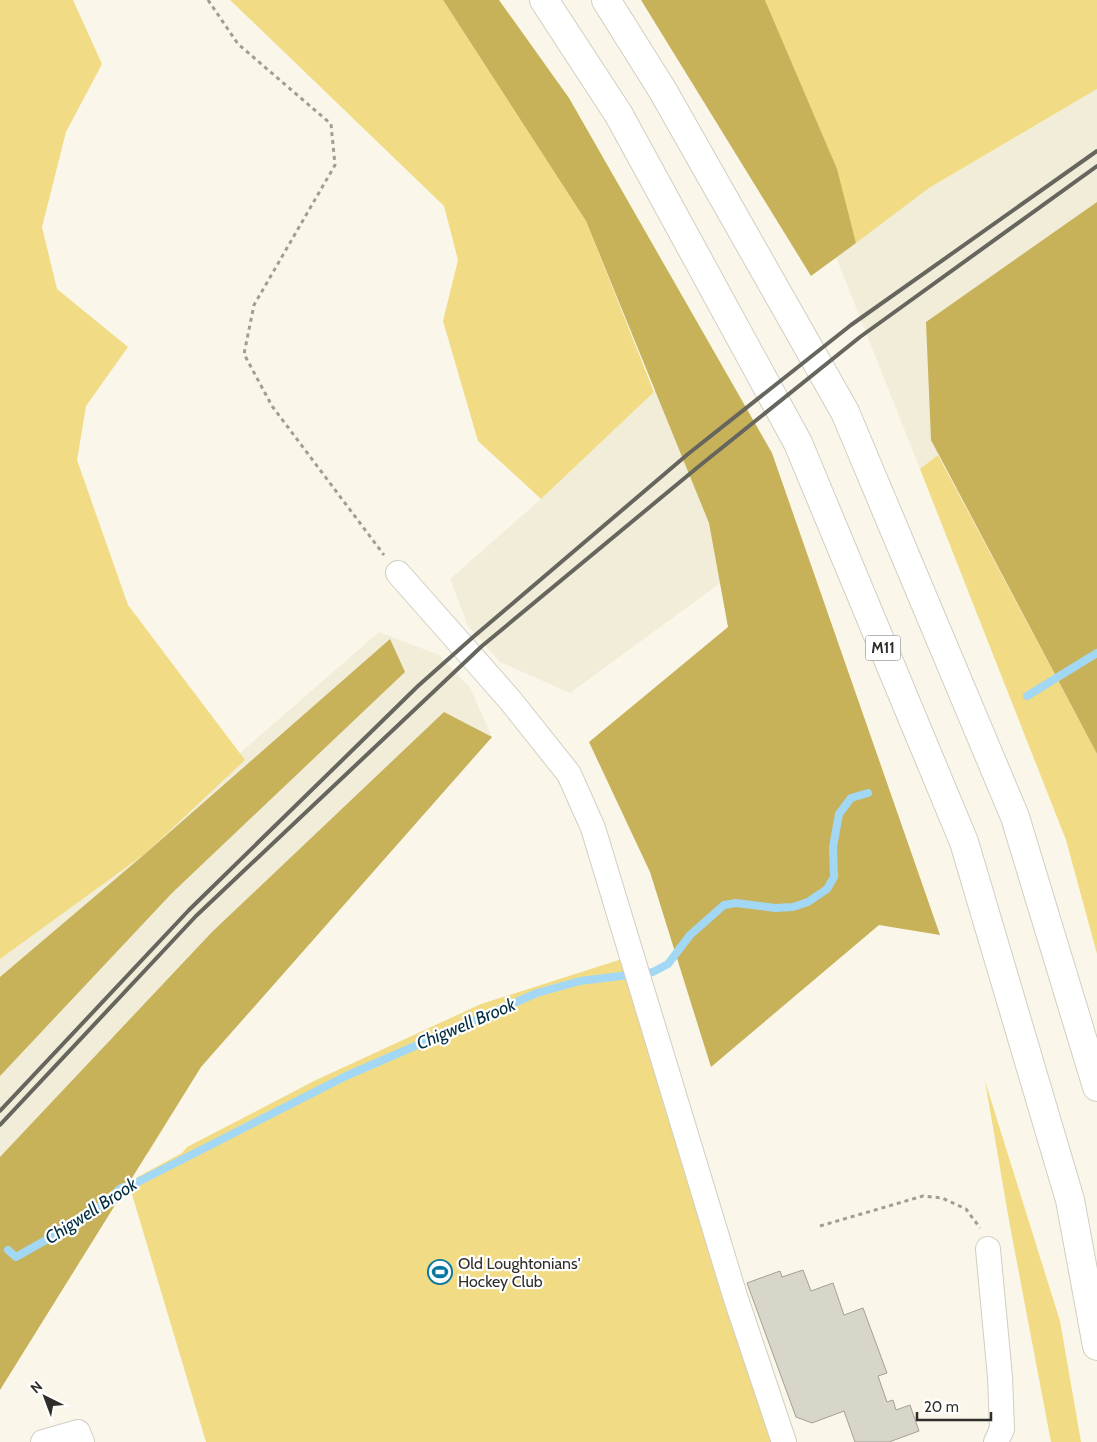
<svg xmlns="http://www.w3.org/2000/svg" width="1097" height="1442" viewBox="0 0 1097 1442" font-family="Cabin,sans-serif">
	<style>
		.built { fill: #f1edd8 }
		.green { fill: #f1dc85 }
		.forest { fill: #c7b159 }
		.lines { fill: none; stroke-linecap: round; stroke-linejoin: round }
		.stream { stroke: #a3d8f4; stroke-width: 8 }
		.building { fill: #d8d5c9; stroke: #a3a094 }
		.minor-casing { stroke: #d1cec2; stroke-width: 26 }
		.highway-casing { stroke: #d1cec2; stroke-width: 30 }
		.path { stroke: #a09e94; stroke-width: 3; stroke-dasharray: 4 4; stroke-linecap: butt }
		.minor { stroke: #fff; stroke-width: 24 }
		.highway { stroke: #fff; stroke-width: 28 }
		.rail { stroke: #66655e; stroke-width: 4 }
		.labels { text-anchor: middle; stroke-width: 4.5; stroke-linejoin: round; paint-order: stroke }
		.shield { fill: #fff; stroke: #6d6d69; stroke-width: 1 }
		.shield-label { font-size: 15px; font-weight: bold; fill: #2f2e29 }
		.poi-label { font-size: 16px; fill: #2f2e29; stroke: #fff; text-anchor: start }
		.water-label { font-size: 18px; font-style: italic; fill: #022f41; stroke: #fff }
	</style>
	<rect width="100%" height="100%" fill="#faf7ea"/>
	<g class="built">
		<polygon points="1097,89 1097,305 938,455 920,469 836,257 929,188"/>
		<polygon points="694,362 783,537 570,693 500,662 468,626 450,579 541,499 654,392"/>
		<polygon points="379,632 439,655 470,688 492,737 201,1067 150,1151 0,1319 0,959 146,853 240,753"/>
	</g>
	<g class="green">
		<polygon points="0,0 73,0 102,64 66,132 42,227 57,289 128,347 86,406 77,460 128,605 245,760 146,853 0,959"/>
		<polygon points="230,0 443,0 586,221 654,392 541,499 478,441 443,321 458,260 444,206"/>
		<polygon points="765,0 1097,0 1097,89 929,188 856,243 827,146"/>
		<polygon points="938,455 1097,754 1097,954 1066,840 920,469"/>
		<polygon points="625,958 780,1442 206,1442 131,1191 134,1179 182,1153 187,1147 316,1080 481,1004"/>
		<polygon points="985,1081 1060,1321 1081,1442 1051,1442 1010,1226"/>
	</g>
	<g class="forest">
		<polygon points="443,0 499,0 569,98 772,453 940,935 879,925 711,1067 650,872 589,742 728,627 709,523 586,221"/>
		<polygon points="641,0 765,0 837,169 856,243 811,276"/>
		<polygon points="1097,202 1097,754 931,440 926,322"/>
		<polygon points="390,639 405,672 172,893 0,1076 0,977 146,853"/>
		<polygon points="444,712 492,737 201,1067 0,1390 0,1157 212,932"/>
	</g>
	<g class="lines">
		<g class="stream">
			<polyline points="1027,696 1097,653"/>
			<polyline points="8,1250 16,1257 90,1215 121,1188 138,1182 346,1076 537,993 580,981 653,972 668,964 690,935 724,905 736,903 775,908 793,907 808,902 827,889 834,877 833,847 839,814 851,798 868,793"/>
		</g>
	</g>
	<polygon class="building" points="803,1270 811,1291 833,1283 844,1315 863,1308 887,1373 878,1376 887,1402 893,1400 896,1410 910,1405 919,1431 889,1442 855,1442 844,1411 812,1423 796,1417 747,1283 780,1271 782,1277"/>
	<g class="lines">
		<defs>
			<g id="minor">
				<polyline points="398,573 510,700 569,774 593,828 735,1296 784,1442"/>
				<polyline points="988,1249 1000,1377 1002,1429 996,1442"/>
				<polyline points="43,1442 78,1432 82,1442"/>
			</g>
			<g id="highway">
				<polyline points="544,0 619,115 798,443 964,842 1070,1200 1097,1346"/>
				<polyline points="606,0 663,91 845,412 1015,817 1097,1087"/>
			</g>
		</defs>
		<use href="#minor" class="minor-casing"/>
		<use href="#highway" class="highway-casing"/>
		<g class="path">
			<polyline points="208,0 238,44 331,124 335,165 254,305 244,354 272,406 384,555"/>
			<polyline points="820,1226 923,1196 942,1198 966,1209 980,1228"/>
		</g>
		<use href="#minor" class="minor"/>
		<use href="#highway" class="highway"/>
		<g class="rail">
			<polyline points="0,1111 189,910 418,686 472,638 688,454 851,325 1097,151"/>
			<polyline points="0,1125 196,916 482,646 698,467 860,337 1097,166"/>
		</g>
	</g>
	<defs>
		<symbol id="stadium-ring" viewBox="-11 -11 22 22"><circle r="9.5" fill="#fff" stroke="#0577a1" stroke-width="1.5"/><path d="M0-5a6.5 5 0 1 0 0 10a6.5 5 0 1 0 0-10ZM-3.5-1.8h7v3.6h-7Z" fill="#0577a1"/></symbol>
	</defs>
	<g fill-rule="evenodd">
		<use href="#stadium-ring" x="426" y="1258" width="28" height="28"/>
	</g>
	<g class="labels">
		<rect class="shield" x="865.5" y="635.5" width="35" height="25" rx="4"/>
		<g class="shield-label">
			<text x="883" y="653">M11</text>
		</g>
		<g class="poi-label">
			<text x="458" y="1269">Old Loughtonians'<tspan x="458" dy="18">Hockey Club</tspan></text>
		</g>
		<g class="water-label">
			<text transform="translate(466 1024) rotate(-23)" y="6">Chigwell Brook</text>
			<text transform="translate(91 1211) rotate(-33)" y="6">Chigwell Brook</text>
		</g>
	</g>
	<g transform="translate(45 1397) rotate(318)" stroke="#ffffff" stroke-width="4" paint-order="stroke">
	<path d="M0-4L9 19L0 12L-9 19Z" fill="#2f2e29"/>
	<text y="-8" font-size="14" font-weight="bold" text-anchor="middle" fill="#2f2e29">N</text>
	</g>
	<path d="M917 1412v8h74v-8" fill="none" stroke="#2f2e29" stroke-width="2.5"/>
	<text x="924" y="1412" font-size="15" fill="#2f2e29" stroke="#ffffff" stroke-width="4" paint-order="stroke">20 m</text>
</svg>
